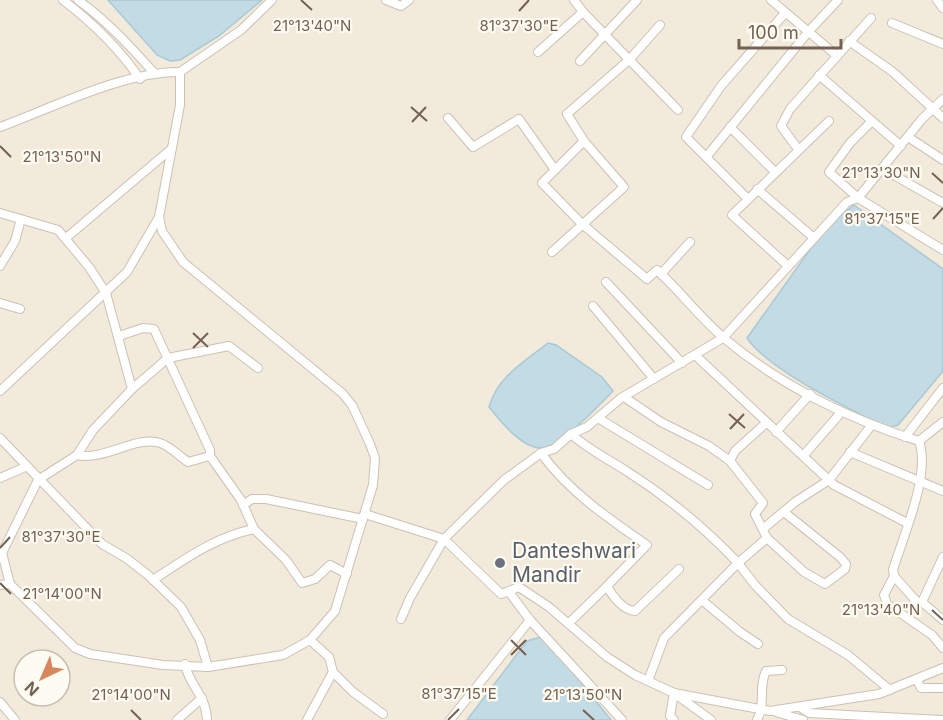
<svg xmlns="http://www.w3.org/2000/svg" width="943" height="720" viewBox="0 0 943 720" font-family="Inter,sans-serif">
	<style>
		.residential { fill: #f2eadb; fill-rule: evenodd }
		.water { fill: #c2dbe4; stroke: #a9c9d5; stroke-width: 1.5 }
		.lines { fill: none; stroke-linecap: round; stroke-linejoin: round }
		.street-casing { stroke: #cdc0b3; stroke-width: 10 }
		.street { stroke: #fff; stroke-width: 8 }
		.ticks { fill: none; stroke: #756151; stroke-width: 2 }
		.worship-dot { fill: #6b7280; stroke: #fefbf3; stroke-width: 2 }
		.labels { text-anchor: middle; stroke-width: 4.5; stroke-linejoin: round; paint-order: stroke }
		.worship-label { font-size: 21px; fill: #5b616d; stroke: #fefbf3; text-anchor: start }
		.ticks-label { font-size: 15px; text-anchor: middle; fill: #756151; stroke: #fefbf3; stroke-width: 4.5; stroke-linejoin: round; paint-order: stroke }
	</style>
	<rect width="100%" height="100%" fill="#fbf7ed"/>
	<path class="residential" d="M0 0H943V720H0ZM24 660H60V696H24Z"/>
	<g class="water">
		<polygon points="108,0 262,0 219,36 180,60 170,61 157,55"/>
		<path d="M854 205 943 269V371L898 425 887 428C851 409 769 371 747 338L826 227Z"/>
		<path d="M548 343 556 345 602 377 613 391C600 404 559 449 540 448 521 447 500 421 489 407 497 377 525 361 548 343Z"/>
		<polygon points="544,636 611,720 467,720 527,641"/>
	</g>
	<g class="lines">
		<defs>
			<g id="street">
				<path d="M63 0C93 23 119 48 140 79"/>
				<path d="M78 0C107 21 131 47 155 74"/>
				<polyline points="386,0 401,6 409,0"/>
				<polyline points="771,0 836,55"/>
				<polyline points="937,0 943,8"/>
				<polyline points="583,12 678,110"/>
				<polyline points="892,23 943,44"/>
				<polyline points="849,41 893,72 943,118"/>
				<polyline points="538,52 583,12 574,0"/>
				<polyline points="580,61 637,0"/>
				<polyline points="819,75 901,146"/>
				<polyline points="448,118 473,147 519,119 555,170"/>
				<polyline points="871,122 850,143 829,172 858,198 922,119 943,99"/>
				<path d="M0 127C52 108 125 71 180 72"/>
				<polyline points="730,127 774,171"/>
				<polyline points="908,137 943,160"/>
				<path d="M584 141 542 183 581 223 647 279 657 270C680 291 700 318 725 339 780 385 850 420 919 441 931 475 903 536 893 570L894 576 917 602H922L943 620"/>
				<polyline points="798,149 781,126 790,109 871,18"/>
				<polyline points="707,156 809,31 838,0"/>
				<polyline points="883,169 943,203"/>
				<polyline points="757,189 814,238"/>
				<polyline points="748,199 686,137 721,86 785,13"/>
				<polyline points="0,213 58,230 89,267 106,293 132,389 93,430 77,455 38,480 2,553 10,584"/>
				<polyline points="66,238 170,150"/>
				<polyline points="552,252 624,187 584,141 567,114 630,59 660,25"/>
				<polyline points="0,266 15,241 21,219"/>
				<polyline points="788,266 732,215 829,121"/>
				<polyline points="661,274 690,242"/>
				<polyline points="606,282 682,363"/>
				<polyline points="0,303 20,309"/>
				<polyline points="593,306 654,379"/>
				<path d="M119 336 143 328 154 329 210 450V456L241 500 254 529C215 537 185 559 153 580"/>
				<polyline points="695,355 834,485 907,523"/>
				<polyline points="132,389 168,358 229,346 258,368"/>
				<polyline points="0,391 127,272 159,217"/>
				<polyline points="624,397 661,422 709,446 730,461 763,503 755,514 767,538 738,563 755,585 788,619 848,655 890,690"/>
				<polyline points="598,418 708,485"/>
				<polyline points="776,432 810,394"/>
				<path d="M571 434C589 450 608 459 628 472 667 497 707 530 738 563L664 638 648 681"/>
				<polyline points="905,437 943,388"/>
				<polyline points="0,438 102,544 126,558 148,575 181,607 200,640 208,667"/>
				<polyline points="919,441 943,422"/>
				<polyline points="850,452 943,491"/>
				<path d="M541 453C568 491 609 519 647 545L607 586"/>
				<path d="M77 455C105 461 136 435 160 443 170 446 179 456 188 462L210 456"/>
				<polyline points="803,456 838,416"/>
				<polyline points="730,461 735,451 766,423"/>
				<polyline points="0,478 25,467"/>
				<polyline points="243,505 252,499 266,499 363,519"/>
				<polyline points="365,514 444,539 501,594 519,587 549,607 607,657 635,675 674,693 770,711 879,694 943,668"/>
				<polyline points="254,529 286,560 302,583 315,579 330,565 347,574"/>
				<polyline points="763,529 795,502 829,480 871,426"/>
				<polyline points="767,538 804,572 825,584 845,569 846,564 840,557 784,512"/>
				<polyline points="894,576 884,595 887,604 932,635 943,648"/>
				<polyline points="0,585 10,584 75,648 90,654 163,665 208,667 283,655 310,640 335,611 373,485 375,458 370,444 352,405 342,393 183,262 162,231 159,217 180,105 180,72 241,30 272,0"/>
				<polyline points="509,592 530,620 622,720"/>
				<polyline points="703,601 740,632 758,644"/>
				<polyline points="922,602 943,557"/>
				<polyline points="401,619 410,598 444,539 504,480 541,453 554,449 571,434 587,427 621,398 723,338 847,202 858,198 943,250"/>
				<path d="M569 623 607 586C612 596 624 611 635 611L679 569"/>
				<path d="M185 664C189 686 206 694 207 720"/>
				<polyline points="333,672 353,692 383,714"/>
				<polyline points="917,680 921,688 943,688"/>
				<polyline points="674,693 711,720"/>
				<polyline points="0,702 15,720"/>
				<polyline points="800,707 809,713 942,720"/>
				<polyline points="776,712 803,720"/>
				<polyline points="177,720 202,698"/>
				<polyline points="307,720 333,672 329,657 310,640"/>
				<polyline points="450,720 530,620"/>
				<polyline points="674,720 670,716 674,693"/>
				<path d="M757 720C766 704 758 687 766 671L782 670"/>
			</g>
		</defs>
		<use href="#street" class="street-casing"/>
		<use href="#street" class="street"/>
	</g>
	<path class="ticks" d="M301 0 312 10M519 11 529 0M411 107 427 121M412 122 426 107M0 146 11 157M932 173 943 183M933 219 943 208M193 333 208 347M193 348 208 333M729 414 745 428M730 429 744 414M0 548 10 537M0 583 11 594M932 610 943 620M511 640 526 655M511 655 526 640M131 710 141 720M583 710 594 720M448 720 459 709"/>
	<circle class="worship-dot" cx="500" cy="563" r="6"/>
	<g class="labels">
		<g class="worship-label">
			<text x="512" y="558">Danteshwari<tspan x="512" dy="24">Mandir</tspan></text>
		</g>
	</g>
	<g class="ticks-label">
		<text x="312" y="31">21°13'40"N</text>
		<text x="519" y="31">81°37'30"E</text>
		<text x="62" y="162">21°13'50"N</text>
		<text x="881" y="178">21°13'30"N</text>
		<text x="882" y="224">81°37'15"E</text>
		<text x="61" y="542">81°37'30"E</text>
		<text x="62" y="599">21°14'00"N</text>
		<text x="881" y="615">21°13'40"N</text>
		<text x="459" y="699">81°37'15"E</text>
		<text x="131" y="700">21°14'00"N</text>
		<text x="583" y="700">21°13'50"N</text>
	</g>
	<g transform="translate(42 678) rotate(224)"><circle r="28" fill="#fefbf3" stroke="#c7bdb2" stroke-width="1.5"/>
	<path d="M0-4.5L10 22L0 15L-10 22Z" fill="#d8865e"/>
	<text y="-9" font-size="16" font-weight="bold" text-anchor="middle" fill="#756151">N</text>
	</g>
	<path d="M739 39v9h102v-9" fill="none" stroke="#756151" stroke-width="3"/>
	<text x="748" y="39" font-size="18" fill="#756151" stroke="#fefbf3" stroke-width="4.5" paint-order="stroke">100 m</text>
</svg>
